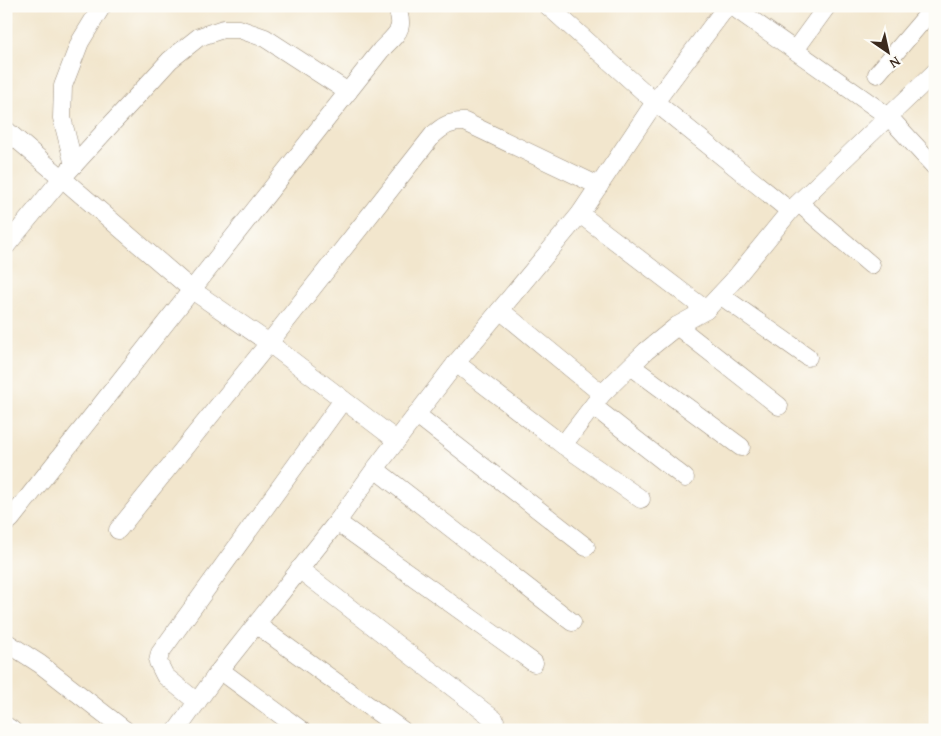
<svg xmlns="http://www.w3.org/2000/svg" width="941" height="736" viewBox="0 0 941 736" font-family="'Gentium Book Plus',serif">
	<style>
		.lines { fill: none; stroke-linecap: round; stroke-linejoin: round }
		.minor-casing { stroke: #968876; stroke-width: 19 }
		.minor { stroke: #fff; stroke-width: 18 }
	</style>
	<rect width="100%" height="100%" fill="#fdfcf7"/>
	<filter id="ink" filterUnits="userSpaceOnUse"><feTurbulence type="fractalNoise" baseFrequency=".02" numOctaves="2"/><feDisplacementMap in="SourceGraphic" scale="10" xChannelSelector="R" yChannelSelector="G"/><feConvolveMatrix kernelMatrix="1 2 1 2 8 2 1 2 1" color-interpolation-filters="sRGB"/></filter>
	<filter id="wash" filterUnits="userSpaceOnUse"><feTurbulence type="fractalNoise" baseFrequency=".0096" numOctaves="4" result="noise"/><feDisplacementMap in="SourceGraphic" scale="20" xChannelSelector="R" yChannelSelector="G"/><feGaussianBlur stdDeviation="1.12" result="paint"/><feColorMatrix in="noise" values="0 0 0 0 0 0 0 0 0 0 0 0 0 0 0 0 0 1.4 0 .05"/><feComposite in="paint" operator="in"/></filter>
	<g filter="url(#wash)">
		<rect width="100%" height="100%" fill="#f2e6cd"/>
	</g>
	<g filter="url(#ink)">
		<g class="lines">
			<defs>
				<g id="minor">
					<polyline points="548,6 655,102 790,211"/>
					<polyline points="732,6 889,117 935,167"/>
					<polyline points="795,50 827,6"/>
					<polyline points="877,74 935,6"/>
					<polyline points="6,130 192,290 269,343 396,440"/>
					<polyline points="74,165 62,118 63,86 80,42 102,6"/>
					<polyline points="799,203 871,265"/>
					<polyline points="580,214 706,310"/>
					<polyline points="6,246 62,178 170,60 199,37 223,29 239,29 265,38 348,92"/>
					<polyline points="720,295 808,357"/>
					<polyline points="500,310 602,394"/>
					<polyline points="677,326 779,406"/>
					<polyline points="456,363 563,445 602,394 646,351 677,326 706,310 733,281 790,211 935,72"/>
					<polyline points="631,366 741,447"/>
					<polyline points="593,406 685,478"/>
					<polyline points="417,415 586,547"/>
					<polyline points="563,445 641,499"/>
					<polyline points="375,469 572,622"/>
					<polyline points="337,522 534,663"/>
					<path d="M6 523 11 519 381 50C397 33 406 30 396 6"/>
					<path d="M118 530 269 343 433 135C443 126 451 121 465 122L599 186"/>
					<polyline points="299,569 495,720"/>
					<polyline points="257,625 402,730"/>
					<polyline points="6,642 40,664 125,730"/>
					<polyline points="220,670 301,730"/>
					<polyline points="197,702 165,676 158,662 160,653 343,400"/>
					<polyline points="6,726 12,730"/>
					<polyline points="177,730 220,670 337,522 375,469 456,363 580,214 655,102 727,6"/>
				</g>
			</defs>
			<use href="#minor" class="minor-casing"/>
			<use href="#minor" class="minor"/>
		</g>
	</g>
	<rect width="941" height="736" fill="none" stroke="#fdfcf7" stroke-width="25"/>
	<g transform="translate(888 52) rotate(146)" stroke="#fdfcf7" stroke-width="4" paint-order="stroke">
	<path d="M0-4L9 19L0 12L-9 19Z" fill="#3b2a1e"/>
	<text y="-8" font-size="14" font-weight="bold" text-anchor="middle" fill="#3b2a1e">N</text>
	</g>
</svg>
